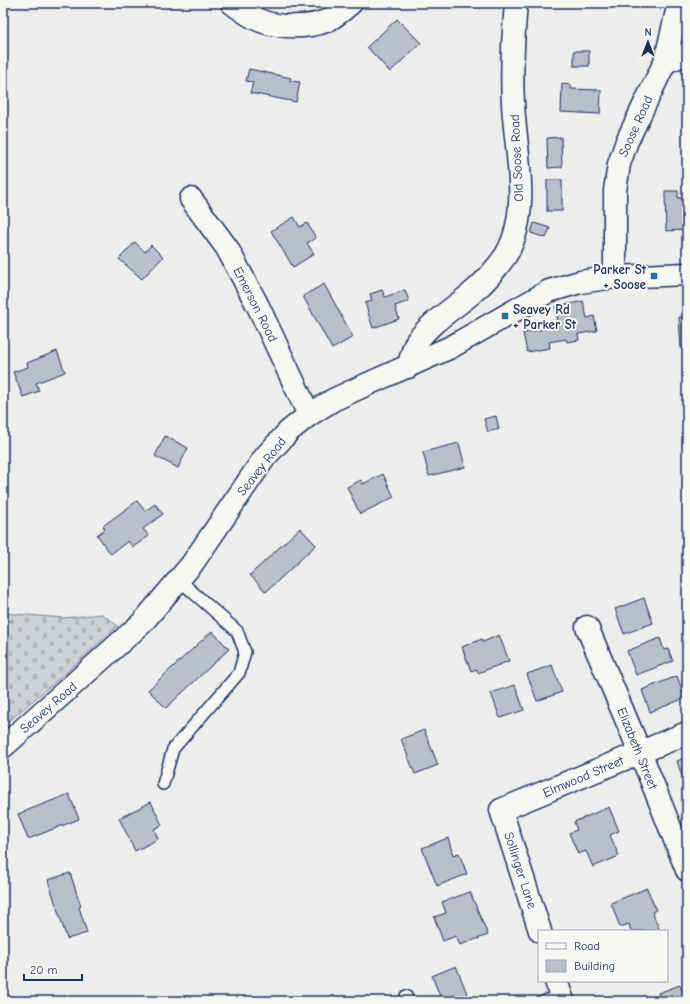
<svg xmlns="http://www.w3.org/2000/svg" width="690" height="1004" viewBox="0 0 690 1004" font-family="'Comic Neue',sans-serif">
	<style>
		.cemetery { fill: url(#cemetery-stones); stroke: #74809a }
		.building { fill: #b9bfc8; stroke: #1b2f5e }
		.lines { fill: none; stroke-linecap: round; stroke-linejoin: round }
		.service-casing { stroke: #1b2f5e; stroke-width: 14 }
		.minor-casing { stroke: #1b2f5e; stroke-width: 25 }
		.tertiary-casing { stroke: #1b2f5e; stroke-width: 25 }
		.service { stroke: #f6f6f2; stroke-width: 11 }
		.minor { stroke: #f6f6f2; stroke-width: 22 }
		.tertiary { stroke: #f6f6f2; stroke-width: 22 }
		.poi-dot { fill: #1f6fb2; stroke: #f6f6f2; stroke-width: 1.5 }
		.labels { text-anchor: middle; stroke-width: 4; stroke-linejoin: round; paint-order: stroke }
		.street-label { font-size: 13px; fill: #1b2f5e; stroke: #f6f6f2 }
		.poi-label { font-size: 13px; font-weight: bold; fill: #1b2f5e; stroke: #f6f6f2; text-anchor: end }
	</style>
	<defs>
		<pattern id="cemetery-stones" width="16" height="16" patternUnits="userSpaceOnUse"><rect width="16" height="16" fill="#ced2d7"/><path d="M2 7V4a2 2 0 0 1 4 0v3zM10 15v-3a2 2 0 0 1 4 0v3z" fill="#b0b5bb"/></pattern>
	</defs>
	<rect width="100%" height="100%" fill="#edeeec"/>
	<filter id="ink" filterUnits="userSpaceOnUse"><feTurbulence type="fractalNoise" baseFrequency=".025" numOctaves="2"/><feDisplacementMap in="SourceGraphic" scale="8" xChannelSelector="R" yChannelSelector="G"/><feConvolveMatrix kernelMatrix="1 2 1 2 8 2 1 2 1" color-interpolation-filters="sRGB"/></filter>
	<g filter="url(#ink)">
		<polygon class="cemetery" points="3,613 63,618 102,614 118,626 62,676 3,726"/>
		<g class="building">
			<polygon points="397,19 421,43 390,72 367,47"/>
			<rect x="574" y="51" width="15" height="15"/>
			<polygon points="249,69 291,78 290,81 300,82 296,102 250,93 253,82 246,81"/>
			<polygon points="562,84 571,85 571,89 601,90 600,114 561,112"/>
			<polygon points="561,137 562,167 548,168 547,138"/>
			<rect x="547" y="180" width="15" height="31"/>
			<polygon points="665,191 678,191 678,198 685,198 686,230 666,231"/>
			<polygon points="294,217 300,227 307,223 316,238 307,243 314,254 293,267 271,231"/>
			<polygon points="534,223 550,228 546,238 531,233"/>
			<polygon points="135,242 145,252 151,245 163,257 142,279 119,259"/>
			<polygon points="324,284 353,337 332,349 303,296"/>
			<polygon points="382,290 385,297 405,290 409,301 395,306 399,319 373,328 365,303 372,301 370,294"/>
			<polygon points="583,301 587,318 594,316 597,331 578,334 579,340 567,342 566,339 549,342 550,348 527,352 523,333 559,326 555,307"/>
			<polygon points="679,317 687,317 687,349 681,349"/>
			<polygon points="57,351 65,372 36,383 39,391 23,397 13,372 28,367 27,363"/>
			<polygon points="496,416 499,429 488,432 484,419"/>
			<polygon points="165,436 188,448 178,468 155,456"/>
			<polygon points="459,443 465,467 429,476 423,452"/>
			<polygon points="383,474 394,497 360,514 347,487 361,480 363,484"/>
			<polygon points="137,501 145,511 155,504 163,514 143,529 149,536 133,547 128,541 111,554 97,535 105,529 103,526"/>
			<polygon points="300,528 316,545 266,592 250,575"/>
			<polygon points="644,598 653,623 624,634 615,609"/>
			<polygon points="212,631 229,649 166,708 148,690"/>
			<polygon points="499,635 509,661 478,673 477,669 471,671 462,647 482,639 483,642"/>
			<polygon points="660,638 664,650 668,649 673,661 636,675 627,651"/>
			<polygon points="552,665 562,692 537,701 527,674"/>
			<polygon points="677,676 685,698 650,712 642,690"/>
			<polygon points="515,685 524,710 500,718 491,693"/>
			<polygon points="424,730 438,765 415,774 401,739"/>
			<polygon points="687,757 687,779 686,777 683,779 677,761"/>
			<polygon points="69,794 79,819 28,839 18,814"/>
			<polygon points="151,802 162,825 154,829 158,839 135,851 119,818"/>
			<polygon points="609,807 619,831 610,835 619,856 593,867 586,851 578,854 569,833 577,830 574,822"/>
			<polygon points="448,838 453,855 459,853 467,874 437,886 422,848"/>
			<polygon points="70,873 81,906 79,907 87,933 67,939 48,880"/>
			<polygon points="647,888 656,910 652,912 660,931 631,931 629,924 620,927 611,903"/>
			<polygon points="470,892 488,935 460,945 456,936 443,941 434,917 446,913 442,902"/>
			<polygon points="456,966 470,1001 442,1001 432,976"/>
			<polygon points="680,985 686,1001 660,1001 658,993"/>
		</g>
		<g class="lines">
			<defs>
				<g id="service">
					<polyline points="163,784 173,749 239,673 245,652 237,631 179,580"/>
					<polyline points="406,996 408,1001"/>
					<polyline points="545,1001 561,995"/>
				</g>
				<g id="minor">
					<path d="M232 3C241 10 251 17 261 21 279 28 308 28 326 21 335 17 344 9 351 3"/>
					<polyline points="665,62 687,54"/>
					<polyline points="191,199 227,248 258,306 309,415"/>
					<path d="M408 367C411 359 413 348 417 341 432 321 453 309 472 293 484 283 497 268 506 255 532 211 515 150 513 103 511 69 513 37 516 3"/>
					<polyline points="587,627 640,752 687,870"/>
					<polyline points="540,931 501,810 687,733"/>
					<polyline points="556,981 563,1001"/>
				</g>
				<g id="tertiary">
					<polyline points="615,277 615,191 619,164 627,141 665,62 679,3"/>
					<polyline points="3,747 142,623 192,564 265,457 289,431 309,415 333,400 361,387 451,347 549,291 580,282 615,277 687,274"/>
				</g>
			</defs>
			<use href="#service" class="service-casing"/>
			<use href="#minor" class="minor-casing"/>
			<use href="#tertiary" class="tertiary-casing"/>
			<use href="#service" class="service"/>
			<use href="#minor" class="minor"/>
			<use href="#tertiary" class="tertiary"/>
		</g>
	</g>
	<g class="poi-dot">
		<rect x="650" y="272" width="8" height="8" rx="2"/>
		<rect x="501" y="312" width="8" height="8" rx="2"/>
	</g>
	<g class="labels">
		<g class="street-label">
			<text transform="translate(635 126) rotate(-66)" y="5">Soose Road</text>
			<text transform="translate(516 158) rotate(-93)" y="5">Old Soose Road</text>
			<text transform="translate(256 304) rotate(63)" y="5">Emerson Road</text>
			<text transform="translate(261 466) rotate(-52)" y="5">Seavey Road</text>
			<text transform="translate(48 707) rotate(-41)" y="5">Seavey Road</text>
			<text transform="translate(638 748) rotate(68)" y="5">Elizabeth Street</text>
			<text transform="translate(583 776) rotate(-23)" y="5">Elmwood Street</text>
			<text transform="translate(521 870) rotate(72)" y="5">Sollinger Lane</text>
		</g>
		<g class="poi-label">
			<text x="646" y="274">Parker St<tspan x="646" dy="15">+ Soose</tspan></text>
			<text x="513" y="314" text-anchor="start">Seavey Rd<tspan x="513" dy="15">+ Parker St</tspan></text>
		</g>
	</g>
	<rect width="690" height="1004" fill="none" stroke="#f6f6f2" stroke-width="16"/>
	<rect x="8" y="8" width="674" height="988" fill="none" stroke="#1b2f5e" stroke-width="1.5" filter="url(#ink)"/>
	<rect x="538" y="930" width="130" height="52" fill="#f6f6f2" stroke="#9ea6b7"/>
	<rect x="546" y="943" width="20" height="6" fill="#f6f6f2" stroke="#9ea6b7"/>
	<text x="574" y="950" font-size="12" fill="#1b2f5e">Road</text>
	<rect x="546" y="960" width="20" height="12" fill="#b9bfc8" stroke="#9ea6b7"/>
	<text x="574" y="970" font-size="12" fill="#1b2f5e">Building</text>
	<g transform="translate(648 42)" stroke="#f6f6f2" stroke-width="3" paint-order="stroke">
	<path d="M0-3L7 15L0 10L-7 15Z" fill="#1b2f5e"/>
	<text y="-6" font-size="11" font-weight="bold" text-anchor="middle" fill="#1b2f5e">N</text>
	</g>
	<path d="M24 974v6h58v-6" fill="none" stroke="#1b2f5e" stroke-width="2"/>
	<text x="30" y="974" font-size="12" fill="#1b2f5e" stroke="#f6f6f2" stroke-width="3" paint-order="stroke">20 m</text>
</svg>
